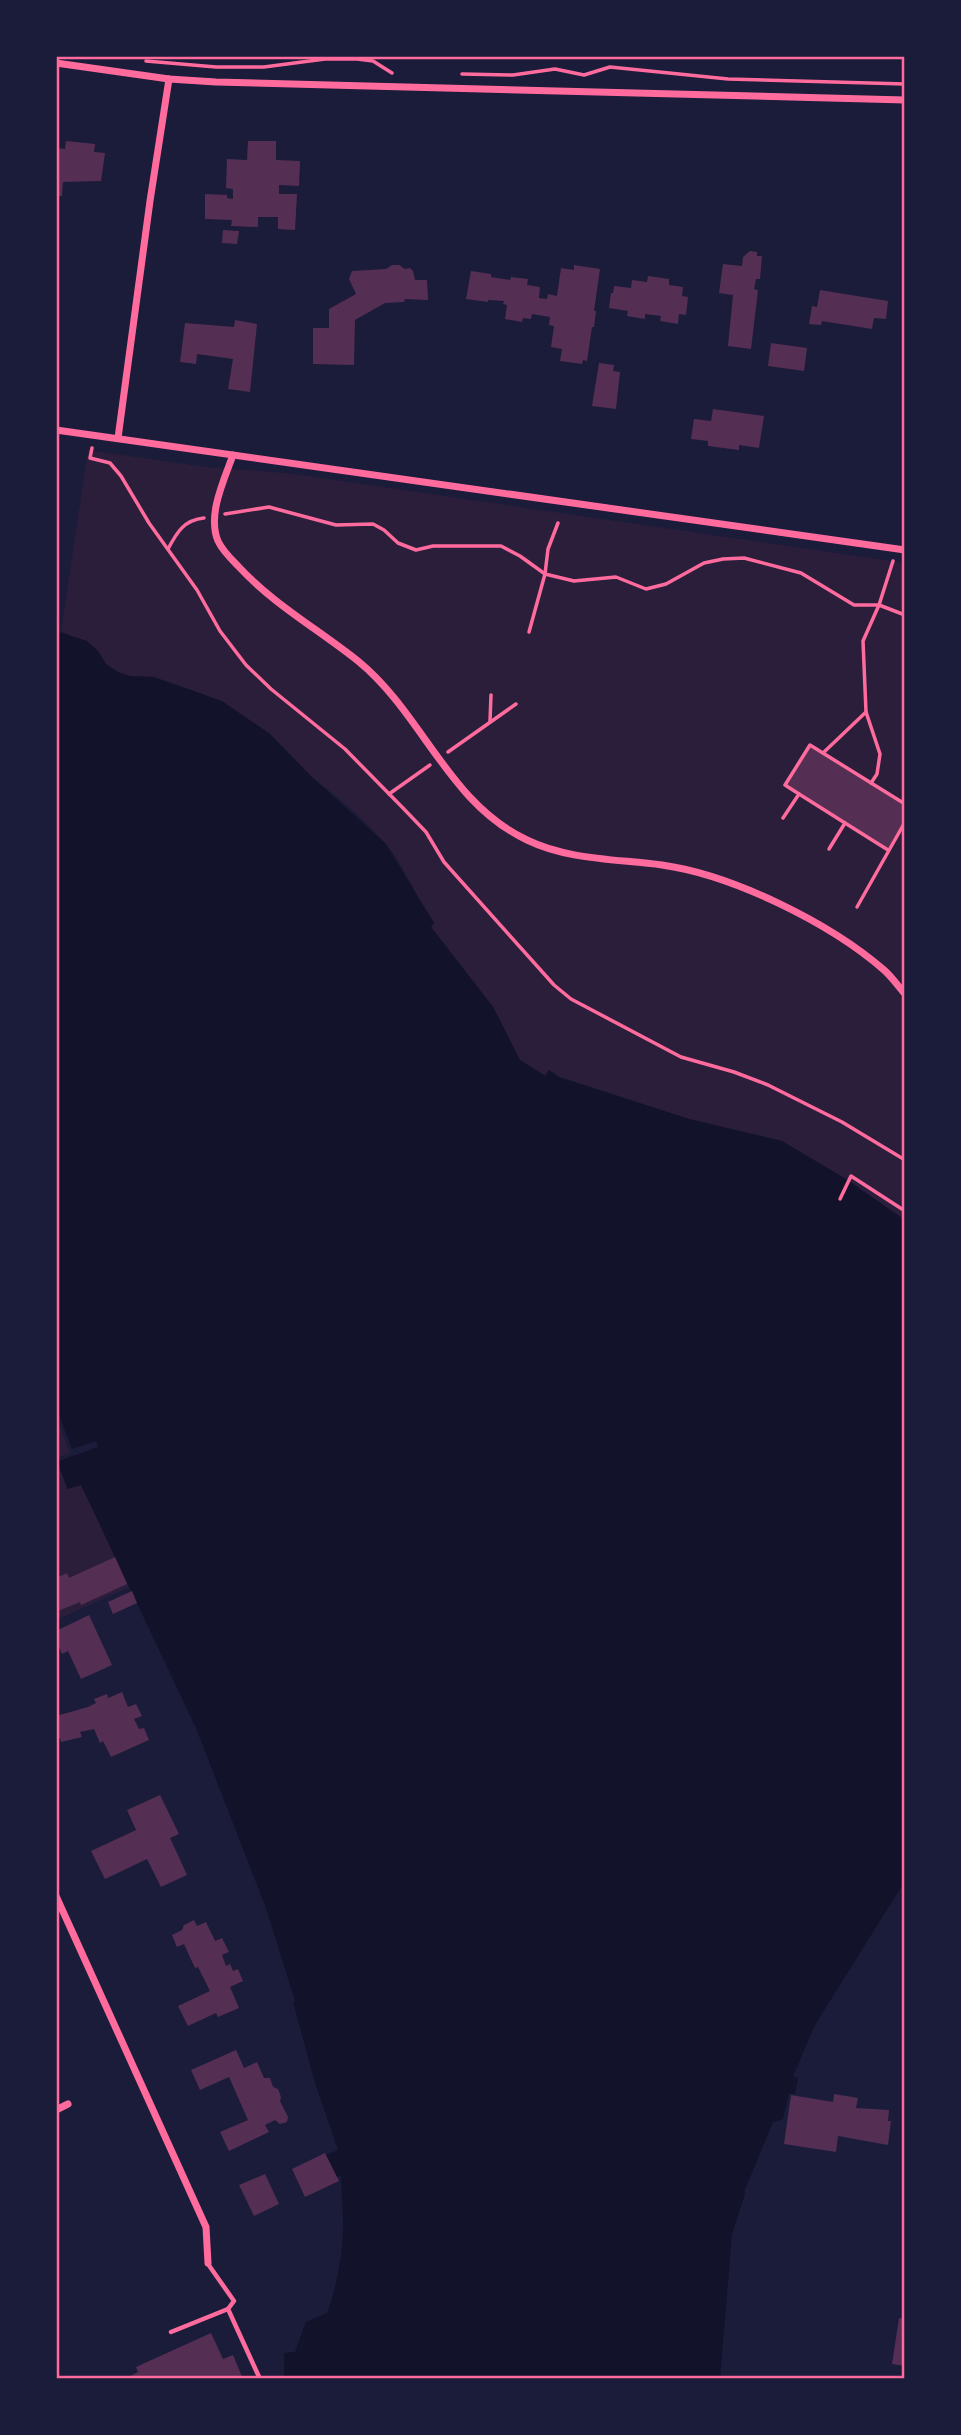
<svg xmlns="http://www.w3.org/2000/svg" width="961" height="2435" viewBox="0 0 961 2435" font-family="Overpass,sans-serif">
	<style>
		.green { fill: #2a1e3b }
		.water { fill: #12122b }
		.pier { fill: #1b1b3a }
		.building { fill: #542f53 }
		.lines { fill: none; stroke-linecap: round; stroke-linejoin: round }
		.path { stroke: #ff6b9d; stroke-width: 3.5 }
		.service { stroke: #ff6b9d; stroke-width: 4.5 }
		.minor { stroke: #ff6b9d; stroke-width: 7 }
		.neatline { fill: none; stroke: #ff6b9d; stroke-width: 2.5 }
	</style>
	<rect width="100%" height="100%" fill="#1b1b3a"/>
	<g class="green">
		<path d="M88 450 206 467 286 473 905 563V1220L782 1141 689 1119 559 1077 548 1070 546 1076 520 1060 493 1007 431 927 434 923C415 897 405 865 383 841 322 772 231 726 154 677L130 676 118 672 106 665 98 651 61 631Z"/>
		<polygon points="56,1407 74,1455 57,1462 67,1489 81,1484 129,1587 56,1620"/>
	</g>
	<path class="water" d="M56 631 87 641 98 651 106 664 118 672 130 676 154 677 222 701 270 734 312 777 386 844 434 923 431 927 493 1007 520 1060 545 1076 549 1070 559 1077 689 1119 782 1141 846 1179 905 1220V1884H903L815 2025 793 2076 798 2078 795 2094 789 2093 783 2119 773 2122 744 2192 745 2194 732 2234 720 2379H284V2353L295 2352 306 2322 327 2313C337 2287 344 2248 343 2220 343 2205 341 2190 341 2176L336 2177 326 2155 338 2150 315 2083 293 2002 295 2001 266 1908 196 1728 81 1485 68 1489 57 1462 74 1455 56 1407Z"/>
	<polygon class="pier" points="56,1407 72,1449 96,1441 98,1447 56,1462 56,1458 70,1453 56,1417"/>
	<g class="building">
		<polygon points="66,141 95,144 94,152 105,153 101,181 63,182 62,196 56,196 56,148 65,149"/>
		<polygon points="248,141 276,141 276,160 300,161 299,186 279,185 279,194 297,194 295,230 278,229 278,217 258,217 258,227 231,226 232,220 205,219 205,194 227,195 227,198 233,199 233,189 226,188 227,159 247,160"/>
		<polygon points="223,230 239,231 237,244 222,243"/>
		<polygon points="750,251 757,252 757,256 762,256 760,279 756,279 754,289 758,290 751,349 728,346 733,295 719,293 723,264 742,266 743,257"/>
		<polygon points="392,265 399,265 405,269 410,268 413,271 415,280 427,280 428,300 405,299 404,302 385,303 355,320 354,365 313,364 313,328 329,328 329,309 356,294 349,279 352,271 386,269"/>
		<polygon points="574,265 600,269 594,311 596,311 594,327 592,327 587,361 583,360 582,364 560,361 562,349 551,347 554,326 549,325 550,317 532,314 531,319 523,318 522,322 505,319 507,305 503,304 504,301 488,300 488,302 466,299 471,271 491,274 491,277 510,280 511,277 528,279 527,285 540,287 539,298 547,299 548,294 557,296 561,268 574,270"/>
		<polygon points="648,276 669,279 669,285 683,287 682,296 688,297 686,315 679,314 678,324 660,321 661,316 645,314 645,319 627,316 628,311 609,308 611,293 613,293 614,286 631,288 632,280 647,282"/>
		<polygon points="820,290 888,301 886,319 874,318 872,329 822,321 821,325 809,324 812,306 817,307"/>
		<polygon points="235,320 257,324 250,392 228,389 233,359 197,354 196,364 180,362 185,323 234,327"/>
		<polygon points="771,343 807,348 804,371 768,366"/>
		<polygon points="599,363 614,365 613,371 620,372 616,409 592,406"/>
		<polygon points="713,409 764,416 759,448 739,445 739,450 708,446 708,441 691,439 694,419 711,421"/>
		<polygon points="810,745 905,804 905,822 888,850 785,785"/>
		<polygon points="115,1557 127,1584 81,1605 80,1602 58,1611 60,1615 56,1617 56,1578 67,1573 69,1578"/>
		<polygon points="132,1591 137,1603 113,1614 108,1602"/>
		<polygon points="89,1615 112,1665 81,1679 68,1651 62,1654 56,1641 56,1631"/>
		<polygon points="122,1692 128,1707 136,1704 142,1716 134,1719 139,1729 144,1728 149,1740 111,1757 103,1741 100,1743 94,1729 80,1732 82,1737 61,1742 60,1738 56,1739 56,1716 88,1707 96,1703 94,1699 107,1694 108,1698"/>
		<polygon points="160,1795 179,1834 170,1838 187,1875 161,1887 147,1859 105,1879 91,1851 136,1830 127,1810"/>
		<polygon points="194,1920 197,1926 206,1922 215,1941 222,1938 229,1952 222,1955 226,1966 230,1964 233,1971 238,1969 243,1981 230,1987 239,2008 218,2017 216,2013 188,2026 178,2006 210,1991 198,1967 195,1968 184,1944 177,1947 172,1935 182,1930 184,1925"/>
		<polygon points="236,2050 244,2068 257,2062 264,2078 270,2078 273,2087 278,2089 281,2097 280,2101 288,2117 287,2122 280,2124 275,2120 265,2125 269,2132 229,2151 220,2132 248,2120 229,2077 200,2090 191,2070"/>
		<polygon points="834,2094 858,2098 856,2108 889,2110 888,2121 891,2121 888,2145 838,2136 836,2152 784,2144 791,2095 833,2102"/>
		<polygon points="325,2153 339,2181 305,2197 292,2169"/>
		<polygon points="265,2174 279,2204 254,2216 239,2185"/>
		<polygon points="899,2318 905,2319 905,2366 892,2364"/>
		<polygon points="211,2333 223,2359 233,2355 243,2379 124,2379 138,2372 136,2367"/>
	</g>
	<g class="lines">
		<g class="path">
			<polyline points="146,61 216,67 264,67 325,59 357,59 373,61 392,73"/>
			<polyline points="462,74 513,75 555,69 584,75 610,67 728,79 905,84"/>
			<polyline points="92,448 90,458 110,463 121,476 149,523 197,590 220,631 246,665 271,689 345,749 402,807 426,832 444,862 554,985 571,999 681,1057 734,1072 768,1085 842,1122 905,1160"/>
			<polyline points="225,514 269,507 336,525 373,524 384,530 398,543 416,550 433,546 501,546 520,556 545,574 574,581 616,577 646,589 666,584 704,563 723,559 744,558 801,573 854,605 879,605 905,615"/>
			<path d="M168 549C177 532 184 520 204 518"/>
			<polyline points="529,632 545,574 548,549 558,523"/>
			<polyline points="490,721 491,695"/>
			<polyline points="448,752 516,704"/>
			<polyline points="823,753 866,712"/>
			<polyline points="871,783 877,774 880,754 866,712 863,641 879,605 893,561"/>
			<polyline points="389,794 430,765"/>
			<polyline points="799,794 845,823"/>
			<polyline points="783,818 799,794 785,785 810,745 905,804"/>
			<polyline points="829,849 845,823 888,850"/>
			<polyline points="857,907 905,822"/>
			<polyline points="840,1199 851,1176 905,1211"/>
		</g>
		<g class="service">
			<polyline points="208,2264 234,2301 228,2309"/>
			<polyline points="171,2332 228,2309 260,2379"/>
		</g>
		<g class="minor">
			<polyline points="56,63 169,79 216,82 905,100"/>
			<polyline points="56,430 905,550"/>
			<polyline points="118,438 150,201 169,79"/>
			<path d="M233 455C224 480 207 515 218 541 222 550 231 559 238 566 273 604 318 629 358 661 423 714 448 803 527 840 568 860 617 859 662 865 733 875 830 923 884 970 892 977 898 986 905 994"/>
			<polyline points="56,1896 206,2227 208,2263"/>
			<polyline points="56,2110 68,2104"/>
		</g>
	</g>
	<rect width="961" height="2435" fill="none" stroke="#1b1b3a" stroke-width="116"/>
	<rect x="58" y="58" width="845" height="2319" class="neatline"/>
</svg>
